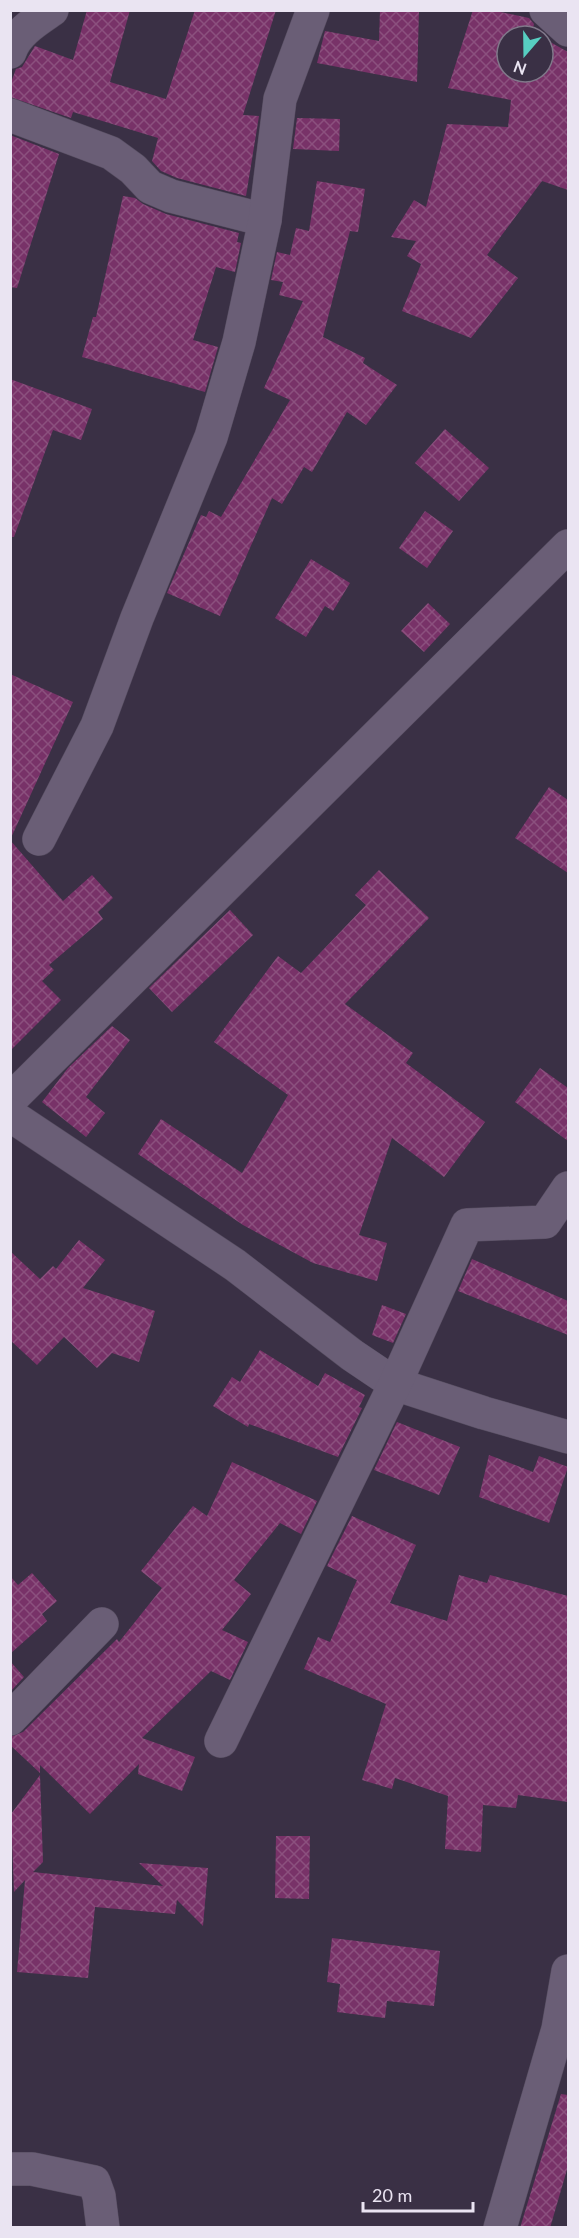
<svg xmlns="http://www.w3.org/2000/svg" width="579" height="2238" viewBox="0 0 579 2238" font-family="Lato,sans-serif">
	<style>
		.building { fill: url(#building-cross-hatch) }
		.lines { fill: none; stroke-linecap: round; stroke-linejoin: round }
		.minor-casing { stroke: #554c5f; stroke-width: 34 }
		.minor { stroke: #6a5e76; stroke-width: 33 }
	</style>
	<defs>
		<pattern id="building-cross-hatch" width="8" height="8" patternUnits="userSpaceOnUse" patternTransform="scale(1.5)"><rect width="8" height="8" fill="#783268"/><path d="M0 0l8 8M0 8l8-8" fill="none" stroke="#8b507e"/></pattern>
	</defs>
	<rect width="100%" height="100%" fill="#3a3045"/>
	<g class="building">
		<polygon points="87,10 130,10 110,82 166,99 195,10 276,10 243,115 259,116 246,196 177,178 161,171 152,161 158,138 73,112 71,118 10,97 10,85 16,69 22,67 35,46 73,60"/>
		<polygon points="380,10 419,10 417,82 317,63 325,31 379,41"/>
		<polygon points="473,10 491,10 529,18 534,24 532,32 539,36 507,36 507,72 543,72 543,38 568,52 568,190 542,181 487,255 518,278 471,338 402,311 421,264 407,256 416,241 391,237 414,200 426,207 447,124 508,127 511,100 448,88"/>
		<polygon points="297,118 340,119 339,151 293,149"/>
		<polygon points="10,135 59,154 17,288 10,287"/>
		<polygon points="317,181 365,189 358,232 350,231 323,337 365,358 363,363 397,385 366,425 347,412 312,472 304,467 282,504 272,498 220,616 167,593 201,515 206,517 209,511 221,517 290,400 264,388 303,301 279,295 283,282 271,280 277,252 290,255 296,228 309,231"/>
		<polygon points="123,196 135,198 143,204 166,214 239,233 237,242 241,243 235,272 216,267 193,340 218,347 205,392 82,357 93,317 96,317"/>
		<polygon points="10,379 92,409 81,440 53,430 14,537 10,537"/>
		<polygon points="445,429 489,468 459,501 415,463"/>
		<polygon points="425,511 453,531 427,568 399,548"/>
		<polygon points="311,559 350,583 333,611 325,606 306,637 275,618"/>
		<polygon points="428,603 450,624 424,652 401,631"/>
		<polygon points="10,674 73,702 10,840"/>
		<polygon points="549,787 568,800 568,873 515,838"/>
		<polygon points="10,840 63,901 92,875 113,898 98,912 103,919 49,965 54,970 42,981 61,1000 10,1051"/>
		<polygon points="379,870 429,918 345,1004 413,1053 406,1063 485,1122 444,1177 392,1138 359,1235 387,1243 377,1281 313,1263 243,1225 138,1154 161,1119 242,1173 288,1095 214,1042 278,956 301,973 366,905 355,895"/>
		<polygon points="230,910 253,935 172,1012 149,988"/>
		<polygon points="112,1026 130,1040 86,1097 105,1113 86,1137 42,1102 68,1068"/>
		<polygon points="540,1068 568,1088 568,1141 515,1102"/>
		<polygon points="79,1240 105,1260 83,1288 155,1311 139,1362 112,1353 97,1368 64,1337 37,1365 10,1340 10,1251 40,1279 53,1266 56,1269"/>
		<polygon points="472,1259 568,1301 568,1335 458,1291"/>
		<polygon points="382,1305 406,1314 393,1343 372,1335"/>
		<polygon points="260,1350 318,1386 325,1373 365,1395 359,1407 362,1408 338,1457 249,1424 248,1427 213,1406 232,1377 240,1382"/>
		<polygon points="397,1422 460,1447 439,1495 374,1470"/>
		<polygon points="489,1455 533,1472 539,1456 568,1467 549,1523 479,1497"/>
		<polygon points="232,1462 317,1501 301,1534 280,1523 234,1580 251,1594 222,1630 248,1642 230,1680 211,1671 142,1738 195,1757 182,1791 138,1774 139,1764 90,1814 40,1765 40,1773 10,1745 10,1737 23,1732 117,1639 119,1642 162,1588 141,1571 193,1506 207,1516"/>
		<polygon points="352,1516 416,1545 390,1603 447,1621 459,1575 487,1583 490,1575 568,1596 568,1802 518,1795 516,1808 483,1805 481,1852 445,1849 448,1796 395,1778 392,1789 362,1780 386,1704 304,1669 318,1637 330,1642 357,1580 327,1566"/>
		<polygon points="32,1573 57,1601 42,1614 47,1621 10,1654 10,1576 18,1585"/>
		<polygon points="10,1661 24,1677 10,1692"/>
		<polygon points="40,1775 43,1862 33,1872 163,1886 139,1863 208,1868 203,1926 177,1900 175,1914 95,1907 88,1978 17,1972 25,1880 14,1892 11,1814"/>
		<polygon points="276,1836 310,1836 309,1899 275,1898"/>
		<polygon points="332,1938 440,1951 434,2006 387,2001 385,2018 337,2012 340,1984 327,1982"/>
		<polygon points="561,2094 568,2095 568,2166 550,2228 520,2228"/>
	</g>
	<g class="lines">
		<defs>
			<g id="minor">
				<polyline points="546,10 568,30"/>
				<path d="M10 52C16 33 36 21 52 10"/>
				<polyline points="10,115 111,153 133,169 150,187 171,196 265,220"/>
				<polyline points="39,839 97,726 137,618 211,437 239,342 265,220 280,99 313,10"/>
				<polyline points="10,1100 568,546"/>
				<polyline points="10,1115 235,1265 352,1355 395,1384 484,1413 568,1437"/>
				<polyline points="10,1719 102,1624"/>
				<polyline points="221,1741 395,1384 467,1225 545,1222 568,1188"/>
				<polyline points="10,2169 32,2169 94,2182 99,2196 103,2228"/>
				<polyline points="500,2228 558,2029 568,1971"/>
			</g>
		</defs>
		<use href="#minor" class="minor-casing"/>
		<use href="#minor" class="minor"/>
	</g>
	<rect width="579" height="2238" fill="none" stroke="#eae4f2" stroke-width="24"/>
	<g transform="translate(525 54) rotate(200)"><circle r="28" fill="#3a3045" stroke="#80788a" stroke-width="1.5"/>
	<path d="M0-4.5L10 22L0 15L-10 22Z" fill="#57cec1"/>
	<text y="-9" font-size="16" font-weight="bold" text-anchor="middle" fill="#eae4f2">N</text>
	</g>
	<path d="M363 2202v9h110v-9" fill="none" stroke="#eae4f2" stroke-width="3"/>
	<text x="372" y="2202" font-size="18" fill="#eae4f2" stroke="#3a3045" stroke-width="4.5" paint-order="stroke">20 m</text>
</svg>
